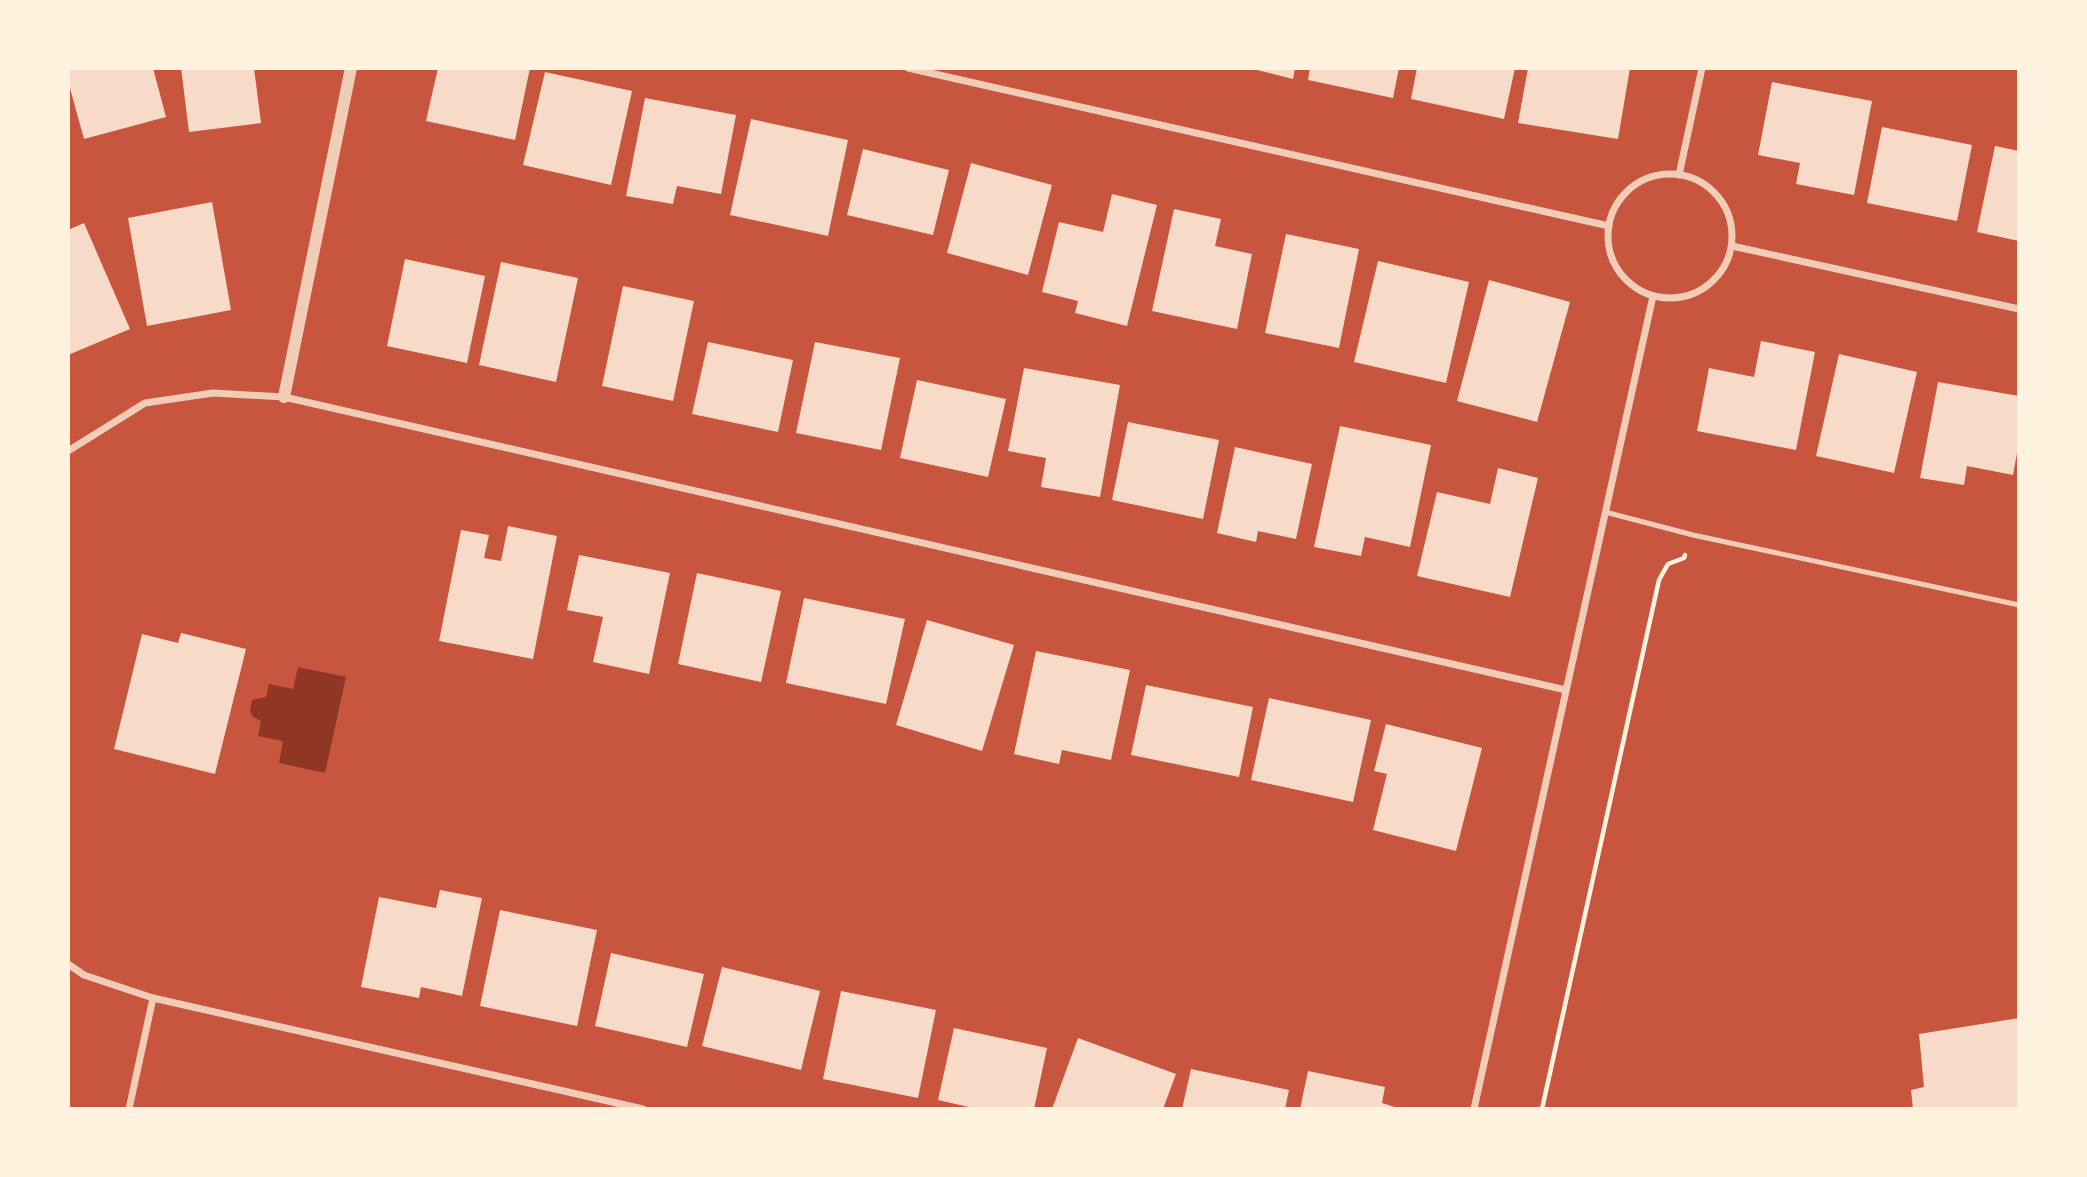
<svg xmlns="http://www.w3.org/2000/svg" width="2087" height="1177" viewBox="0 0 2087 1177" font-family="Barlow,sans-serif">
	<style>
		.water { fill: #8f3625 }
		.building { fill: #f7dbc8 }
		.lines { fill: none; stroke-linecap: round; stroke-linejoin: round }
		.path { stroke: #fff3e0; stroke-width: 4.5 }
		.service { stroke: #f1ccb7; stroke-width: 5 }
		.minor { stroke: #f1ccb7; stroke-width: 7 }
		.tertiary { stroke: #f1ccb7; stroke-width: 12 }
	</style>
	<rect width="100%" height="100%" fill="#c8553d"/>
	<polygon class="water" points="298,667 346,677 325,773 279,763 283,741 258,736 261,721 253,717 250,711 252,700 266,697 269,684 293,689"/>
	<g class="building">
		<polygon points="68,68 153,68 166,117 84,139 68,81"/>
		<polygon points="181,68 254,68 261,123 189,132"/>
		<polygon points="438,68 530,68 515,140 426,121"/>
		<polygon points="1249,68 1295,68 1293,79"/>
		<polygon points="1310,68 1399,68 1393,98 1308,80"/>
		<polygon points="1417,68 1515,68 1504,119 1411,99"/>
		<polygon points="1528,68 1630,68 1618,139 1518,123"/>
		<polygon points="545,72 632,91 611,185 523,165"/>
		<polygon points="1772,82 1872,101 1854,195 1796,184 1800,163 1758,155"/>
		<polygon points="645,98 736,115 721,194 677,186 673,204 626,196"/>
		<polygon points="751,119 848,140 828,236 730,215"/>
		<polygon points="1882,127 1972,145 1957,221 1867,203"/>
		<polygon points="1995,146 2019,151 2019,241 1977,232"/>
		<polygon points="863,149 949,170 933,235 847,215"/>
		<polygon points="971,163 1052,185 1028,275 947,253"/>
		<polygon points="1112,194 1157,205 1127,326 1075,313 1078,301 1042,292 1059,222 1103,232"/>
		<polygon points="212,202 231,310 147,326 128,218"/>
		<polygon points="1174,209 1221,219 1215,246 1252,254 1237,329 1152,311"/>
		<polygon points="84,223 130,329 68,355 68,230"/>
		<polygon points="1286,234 1359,249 1339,348 1265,333"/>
		<polygon points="405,259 485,276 467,363 387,346"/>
		<polygon points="1378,261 1469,282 1446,383 1354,362"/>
		<polygon points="501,262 578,278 556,382 479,365"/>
		<polygon points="1489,280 1570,302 1537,422 1457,401"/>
		<polygon points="623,286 694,301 673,401 602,386"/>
		<polygon points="1761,341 1815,352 1796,450 1697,431 1709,368 1754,377"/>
		<polygon points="708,342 793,360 778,432 692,414"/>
		<polygon points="815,342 900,358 881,450 796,433"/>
		<polygon points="1839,354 1917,372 1894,473 1816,456"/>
		<polygon points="1024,368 1120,385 1100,497 1041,487 1046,458 1008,451"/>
		<polygon points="917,380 1006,399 988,477 900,458"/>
		<polygon points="1938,382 2019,396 2019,442 2013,475 1967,466 1964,485 1920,478"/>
		<polygon points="1128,422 1219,440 1203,519 1112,500"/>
		<polygon points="1340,426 1431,445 1410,547 1365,537 1361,556 1314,547"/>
		<polygon points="1235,447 1312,464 1296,539 1258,531 1256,542 1217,533"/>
		<polygon points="1498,468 1538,478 1510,597 1417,576 1437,492 1490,504"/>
		<polygon points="508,526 557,536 533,659 439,641 461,530 489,535 484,558 501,561"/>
		<polygon points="579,555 670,573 649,674 593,662 603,617 567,610"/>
		<polygon points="697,573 781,591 761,682 678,664"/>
		<polygon points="804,598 905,619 886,704 786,683"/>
		<polygon points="927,620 1014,645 982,751 896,725"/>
		<polygon points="181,633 246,649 215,774 114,749 142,634 178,643"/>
		<polygon points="1036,651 1130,670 1111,760 1062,750 1059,764 1014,754"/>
		<polygon points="1146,685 1253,707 1239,777 1131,755"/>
		<polygon points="1269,698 1371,720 1353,802 1251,780"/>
		<polygon points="1386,724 1482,748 1456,851 1373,830 1387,774 1374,771"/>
		<polygon points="440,890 482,898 462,996 421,987 419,998 361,987 379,897 436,908"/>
		<polygon points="500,910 597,930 577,1026 480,1006"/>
		<polygon points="611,953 704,974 687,1047 595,1026"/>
		<polygon points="722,967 820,991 801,1070 702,1046"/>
		<polygon points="841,991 936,1010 918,1098 823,1079"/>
		<polygon points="2019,1018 2019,1109 1913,1109 1911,1090 1924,1087 1919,1034"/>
		<polygon points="954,1028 1047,1048 1034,1109 978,1109 938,1100"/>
		<polygon points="1078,1038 1176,1074 1163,1109 1052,1109"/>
		<polygon points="1191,1069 1289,1090 1285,1109 1182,1109"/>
		<polygon points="1308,1071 1385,1087 1382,1103 1401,1109 1300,1109"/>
	</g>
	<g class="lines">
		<polyline class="path" points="1542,1109 1659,580 1668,564 1684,558 1685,555"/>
		<polyline class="service" points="1605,512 1693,535 2019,605"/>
		<g class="minor">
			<polyline points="908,68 1609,226"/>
			<circle cx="1670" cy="236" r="62"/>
			<polyline points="1679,175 1702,68"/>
			<polyline points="1732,246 2019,309"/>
			<polyline points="68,451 145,403 213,393 284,397 1566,690"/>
			<polyline points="68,964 84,975 153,998 129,1109"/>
			<polyline points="153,998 643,1109"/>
			<polyline points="1474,1109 1653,296"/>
		</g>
		<polyline class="tertiary" points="284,397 351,68"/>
	</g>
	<rect width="2087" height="1177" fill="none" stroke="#fff3e0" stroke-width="140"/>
</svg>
